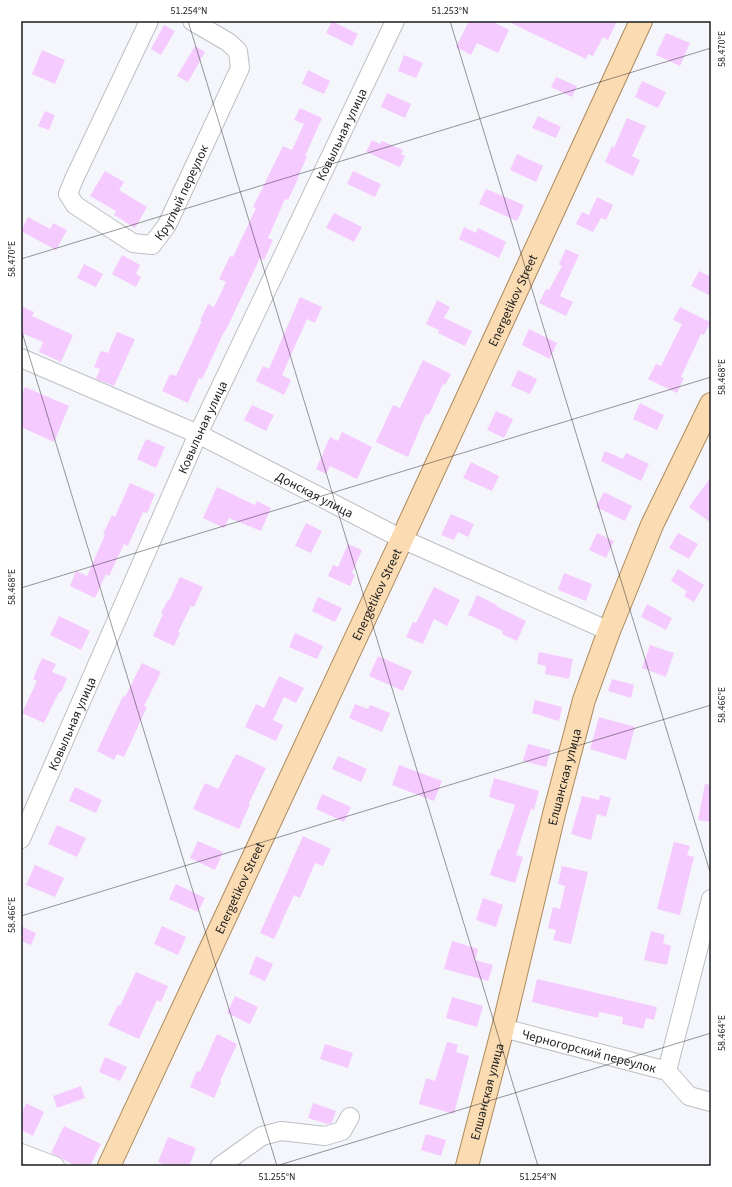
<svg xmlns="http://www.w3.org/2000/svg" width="732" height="1187" viewBox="0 0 732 1187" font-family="'Source Sans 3',sans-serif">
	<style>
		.building { fill: #f5caff }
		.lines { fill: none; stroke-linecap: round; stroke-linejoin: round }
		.street-casing { stroke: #bcbfc3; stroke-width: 20 }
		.primary-casing { stroke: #ab895c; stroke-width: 24 }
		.street { stroke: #fff; stroke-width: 18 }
		.primary { stroke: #fbdcb2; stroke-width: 22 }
		.ticks { fill: none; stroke: #1b1c1e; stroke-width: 1; stroke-opacity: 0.45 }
		.labels { text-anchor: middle; stroke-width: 4; stroke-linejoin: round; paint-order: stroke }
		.street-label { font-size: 13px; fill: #1b1c1e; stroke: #fff }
		.neatline { fill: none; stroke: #1b1c1e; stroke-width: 1.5 }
		.ticks-label { font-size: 10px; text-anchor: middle; fill: #1b1c1e }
	</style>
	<rect width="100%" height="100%" fill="#f4f6fb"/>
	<g class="building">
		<polygon points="332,21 358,34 352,46 326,33"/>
		<polygon points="469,21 492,21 509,30 498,53 477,43 471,55 456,47"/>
		<polygon points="507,21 617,21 608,40 603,37 593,56 588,54 586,59"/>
		<polygon points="164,25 175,31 161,55 151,49"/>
		<polygon points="666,33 690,43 680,66 656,55"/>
		<polygon points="195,46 205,52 188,82 177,76"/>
		<polygon points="42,50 65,60 55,84 32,74"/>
		<polygon points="404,55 423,63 416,78 398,71"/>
		<polygon points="308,70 330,81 324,94 302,84"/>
		<polygon points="556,77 577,86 572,97 551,87"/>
		<polygon points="642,81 666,92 658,108 635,97"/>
		<polygon points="387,93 411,104 405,118 381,107"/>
		<polygon points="300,108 322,118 305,156 307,157 297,179 298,179 288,200 285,199 268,238 273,240 264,260 260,258 225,332 224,332 202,379 199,378 188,403 162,391 170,374 176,376 202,321 200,321 208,304 214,307 226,282 219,279 230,256 233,257 256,208 253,207 283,146 292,150 304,124 294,120"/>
		<polygon points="45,111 55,115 49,130 38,126"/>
		<polygon points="538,116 561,127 556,138 532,128"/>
		<polygon points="627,118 646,126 632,156 640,160 633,176 605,162 612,146 614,148"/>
		<polygon points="372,140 380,144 382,141 403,150 401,154 405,156 400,167 366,152"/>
		<polygon points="517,154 543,166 536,182 510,170"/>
		<polygon points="105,171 124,182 119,190 147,207 135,228 114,215 116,211 90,196"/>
		<polygon points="353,171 381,184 375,197 347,184"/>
		<polygon points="486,189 524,205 517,221 479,204"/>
		<polygon points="597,197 613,205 606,220 601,218 593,232 576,224 582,212 589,215"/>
		<polygon points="334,213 362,227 354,242 326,228"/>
		<polygon points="28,217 50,229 53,223 67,230 56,250 21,231"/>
		<polygon points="464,227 476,233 478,228 506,242 499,258 459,239"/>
		<polygon points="566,249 579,255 560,296 573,302 566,316 539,303 546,289 549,290 562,266 559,264"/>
		<polygon points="122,255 140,265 136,274 141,277 136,287 112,274"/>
		<polygon points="84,264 103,274 96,287 77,278"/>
		<polygon points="699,271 711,277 711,296 691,286"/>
		<polygon points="300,297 322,307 315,323 307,319 282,375 291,380 284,395 256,381 263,366 269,369"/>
		<polygon points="437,300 450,307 444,318 472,331 465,346 438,333 439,330 426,324"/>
		<polygon points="21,306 34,312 32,316 73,335 61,362 39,352 43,342 24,334 21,342"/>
		<polygon points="680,307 710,322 704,335 701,334 681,377 684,378 677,393 648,379 656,364 661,366 682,324 673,320"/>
		<polygon points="529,329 557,343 550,359 522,345"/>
		<polygon points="117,332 135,339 114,386 96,379 100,369 94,367 101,351 108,353"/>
		<polygon points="423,360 451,374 445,385 443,384 429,415 426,414 408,457 376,442 393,405 400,408"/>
		<polygon points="518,370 537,379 530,394 511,386"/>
		<polygon points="25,387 69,406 54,442 21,427 21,396"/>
		<polygon points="640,403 664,415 657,430 633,419"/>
		<polygon points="252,405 274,415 266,431 244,420"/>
		<polygon points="496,411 513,419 504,438 487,430"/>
		<polygon points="342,432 372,447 357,479 330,466 326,474 316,469 330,437 338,441"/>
		<polygon points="146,439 165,447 156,468 137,459"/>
		<polygon points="605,451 623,459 626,453 649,464 641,481 601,461"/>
		<polygon points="471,462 499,476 492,491 463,478"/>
		<polygon points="711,477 711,523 689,507"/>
		<polygon points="130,483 155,494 147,513 143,512 128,546 124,544 109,576 106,574 95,598 70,586 76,571 87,576 105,535 103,534 112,515 115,517"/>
		<polygon points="217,487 255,505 257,501 271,508 261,531 229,518 224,528 203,518"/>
		<polygon points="604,492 632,506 625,521 596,507"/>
		<polygon points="451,514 474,524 468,537 458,532 454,540 441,535"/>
		<polygon points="306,523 322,531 311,553 295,546"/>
		<polygon points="597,533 614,541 606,558 589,550"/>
		<polygon points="678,533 698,544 689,559 669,548"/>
		<polygon points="348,544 362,550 352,573 355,575 350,586 328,576 333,565 338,567"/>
		<polygon points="678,569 704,585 694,602 684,596 687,591 671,581"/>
		<polygon points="564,573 592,584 586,601 558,590"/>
		<polygon points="180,577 203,587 194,607 191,606 178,632 180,633 174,646 153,636 163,614 161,613 168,600 169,601"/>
		<polygon points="434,587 460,600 447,626 434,619 423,644 406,637 413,622 416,623"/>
		<polygon points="477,595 497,605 496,606 526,621 517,641 502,634 503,631 468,615"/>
		<polygon points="318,597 342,608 335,622 312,611"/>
		<polygon points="647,604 672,618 666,630 641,617"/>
		<polygon points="59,616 90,631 81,650 50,635"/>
		<polygon points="295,633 323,646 317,659 289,647"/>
		<polygon points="650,645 674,653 666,677 642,668"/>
		<polygon points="539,652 573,659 569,679 545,674 546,666 537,664"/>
		<polygon points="378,656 412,671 403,691 369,676"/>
		<polygon points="42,658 56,664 52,672 67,678 61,692 59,692 44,723 22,713 37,681 33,679"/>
		<polygon points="142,663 161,672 144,706 147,707 124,757 117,754 114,760 97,751 123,696 125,697"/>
		<polygon points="279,676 304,688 296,703 284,697 273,720 283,725 276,741 245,727 256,704 264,708"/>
		<polygon points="612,679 634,685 631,698 608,691"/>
		<polygon points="535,700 562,707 559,721 532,713"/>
		<polygon points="355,704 368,709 370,705 390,713 382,732 349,718"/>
		<polygon points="599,717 635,727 626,760 590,749"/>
		<polygon points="528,744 551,750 546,767 523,761"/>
		<polygon points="236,754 266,768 249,803 250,804 239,829 193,809 205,783 218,789"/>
		<polygon points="338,756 367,769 361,782 332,769"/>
		<polygon points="399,765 442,781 434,801 392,785"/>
		<polygon points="494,778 539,791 534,810 531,809 516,855 523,857 515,883 490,875 498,849 500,850 515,805 489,797"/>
		<polygon points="705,784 711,785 711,822 698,820"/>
		<polygon points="75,787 102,800 96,813 69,801"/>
		<polygon points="322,794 351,807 344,822 316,809"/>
		<polygon points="600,795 611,798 606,817 597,814 591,840 571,834 582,796 599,800"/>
		<polygon points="57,825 86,838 77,857 48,844"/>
		<polygon points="303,836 331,849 323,866 315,863 300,898 294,895 274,939 260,933"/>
		<polygon points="198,841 223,852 215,870 190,858"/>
		<polygon points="674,842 690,846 687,855 694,857 680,915 657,909"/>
		<polygon points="35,865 64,878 55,897 26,885"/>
		<polygon points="562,866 588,872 571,944 553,940 556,930 548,928 553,907 560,909 565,886 558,884"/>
		<polygon points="176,884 205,898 198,912 169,899"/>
		<polygon points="483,898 503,905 496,927 476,920"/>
		<polygon points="21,926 36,933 31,945 21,941"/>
		<polygon points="162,926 186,937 178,955 154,944"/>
		<polygon points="651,931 665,935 663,943 671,946 667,965 644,960"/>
		<polygon points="452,941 478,949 475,960 493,965 488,981 444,969"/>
		<polygon points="256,956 273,964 265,981 249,974"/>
		<polygon points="136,972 168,986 161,1002 157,1000 139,1039 108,1025 118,1005 120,1006"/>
		<polygon points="537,979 657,1007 654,1020 646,1018 643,1029 622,1024 623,1017 599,1012 598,1018 532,1002"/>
		<polygon points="235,996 258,1007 250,1024 227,1013"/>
		<polygon points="452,997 483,1006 477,1027 446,1018"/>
		<polygon points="217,1034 237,1044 220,1081 221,1082 214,1098 190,1087 197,1071 200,1072"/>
		<polygon points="447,1042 458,1045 456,1052 469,1056 454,1114 419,1104 426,1078 435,1081"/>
		<polygon points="325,1044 353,1053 348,1068 320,1059"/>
		<polygon points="105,1057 127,1067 120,1081 99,1072"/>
		<polygon points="81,1086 85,1098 57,1108 53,1096"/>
		<polygon points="26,1103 44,1112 33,1136 21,1130 21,1115"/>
		<polygon points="313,1103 336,1111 332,1123 327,1124 308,1118"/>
		<polygon points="64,1126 101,1144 90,1166 76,1166 51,1153"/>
		<polygon points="426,1134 446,1140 441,1156 421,1150"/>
		<polygon points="168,1137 196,1148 189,1166 168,1166 158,1162"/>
	</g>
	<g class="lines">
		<defs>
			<g id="street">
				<path id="s1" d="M149 21 74 179 68 194 75 205 133 243 152 245 167 225 240 68 238 51 228 42 192 21"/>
				<path id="s2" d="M21 358 198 434 402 539 609 631"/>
				<path id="s3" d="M21 839 198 434 395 21"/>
				<path id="s4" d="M503 1028 667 1071 689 1096 711 1102"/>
				<polyline points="667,1071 711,899"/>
				<polyline points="21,1153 55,1166"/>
				<polyline points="220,1166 262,1136 281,1131 325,1136 342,1131 350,1117"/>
			</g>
			<g id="primary">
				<path id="s5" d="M109 1166 402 539 641 21"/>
				<path id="s6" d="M467 1166 503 1028 554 814 584 700 609 631 652 525 711 404"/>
			</g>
		</defs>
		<use href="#street" class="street-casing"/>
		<use href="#primary" class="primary-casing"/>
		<use href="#street" class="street"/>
		<use href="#primary" class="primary"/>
	</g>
	<path class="ticks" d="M188 21 538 1166M450 21 711 875M21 259 711 48M21 329 277 1166M21 588 711 377M21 916 711 705M276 1166 711 1033"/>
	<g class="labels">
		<g class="street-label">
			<text dy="5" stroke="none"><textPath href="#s3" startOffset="774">Ковыльная улица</textPath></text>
			<text dy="5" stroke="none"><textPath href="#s1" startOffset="353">Круглый переулок</textPath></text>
			<text dy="5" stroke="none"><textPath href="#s5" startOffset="955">Energetikov Street</textPath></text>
			<text dy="5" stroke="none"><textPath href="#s3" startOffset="450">Ковыльная улица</textPath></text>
			<text dy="5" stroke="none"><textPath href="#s2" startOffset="324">Донская улица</textPath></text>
			<text dy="5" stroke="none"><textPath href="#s5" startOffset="631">Energetikov Street</textPath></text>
			<text dy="5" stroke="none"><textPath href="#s3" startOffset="126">Ковыльная улица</textPath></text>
			<text dy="5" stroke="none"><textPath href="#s6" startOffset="401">Елшанская улица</textPath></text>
			<text dy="5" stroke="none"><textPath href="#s5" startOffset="307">Energetikov Street</textPath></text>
			<text dy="5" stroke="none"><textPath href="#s4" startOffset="89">Черногорский переулок</textPath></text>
			<text dy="5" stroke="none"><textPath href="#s6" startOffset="77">Елшанская улица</textPath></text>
		</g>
	</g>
	<rect width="732" height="1187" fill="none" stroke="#ffffff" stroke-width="44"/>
	<rect x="22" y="22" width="688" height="1143" class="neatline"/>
	<g class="ticks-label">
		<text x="189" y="14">51.254°N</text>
		<text x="450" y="14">51.253°N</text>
		<text transform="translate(721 49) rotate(-90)" y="4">58.470°E</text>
		<text transform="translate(11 259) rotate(-90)" y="4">58.470°E</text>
		<text transform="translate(721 377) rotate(-90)" y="4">58.468°E</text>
		<text transform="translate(11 587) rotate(-90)" y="4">58.468°E</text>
		<text transform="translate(721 705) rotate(-90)" y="4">58.466°E</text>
		<text transform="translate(11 915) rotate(-90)" y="4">58.466°E</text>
		<text transform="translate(721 1033) rotate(-90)" y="4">58.464°E</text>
		<text x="277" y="1180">51.255°N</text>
		<text x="538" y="1180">51.254°N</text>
	</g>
</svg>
